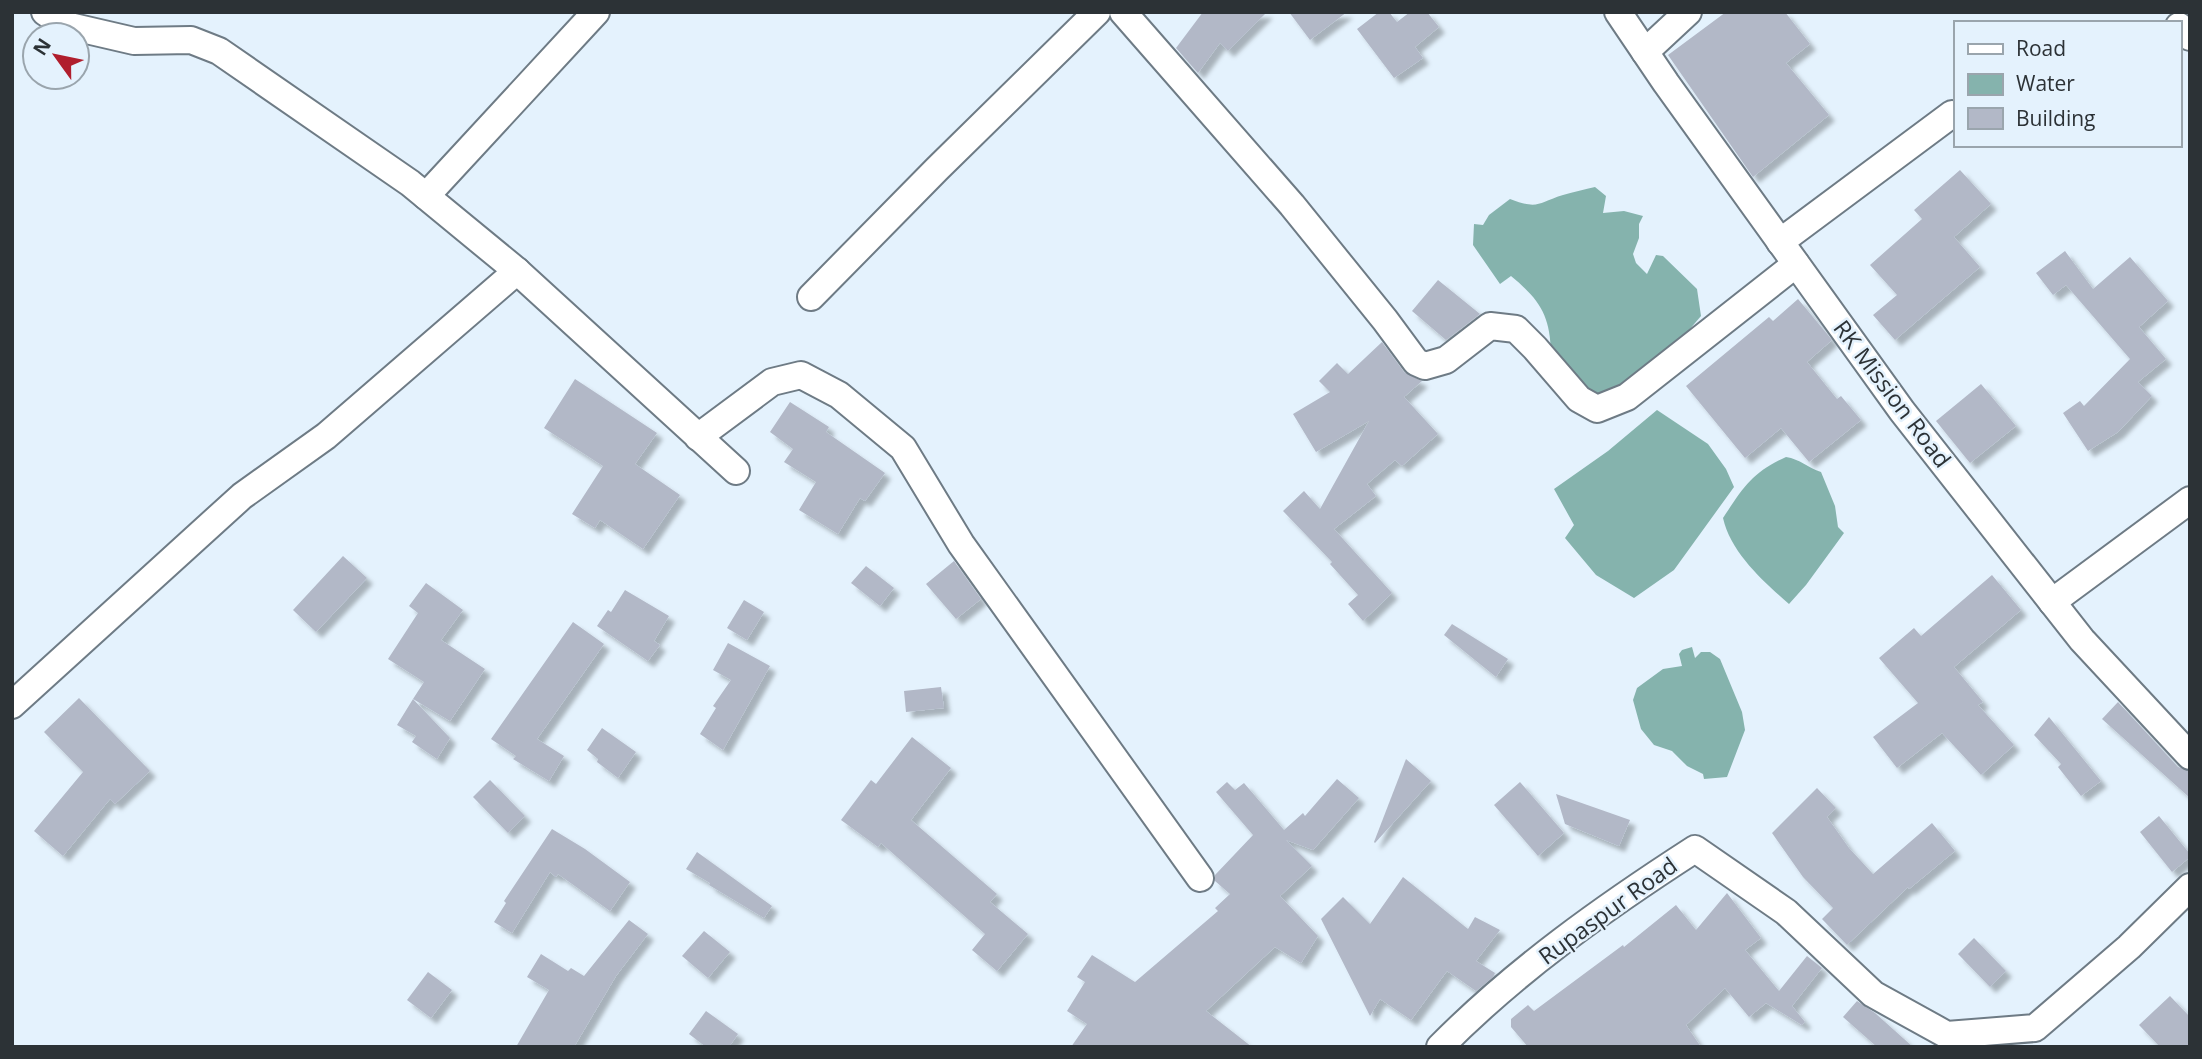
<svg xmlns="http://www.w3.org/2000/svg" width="2202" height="1059" viewBox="0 0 2202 1059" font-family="'Open Sans',sans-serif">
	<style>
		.water { fill: #85b3ad }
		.building { fill: #b2b8c7; filter: url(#shadow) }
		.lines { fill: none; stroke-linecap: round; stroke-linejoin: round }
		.minor-casing { stroke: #6e7b85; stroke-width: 30 }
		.minor { stroke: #fff; stroke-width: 26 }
		.labels { text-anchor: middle; stroke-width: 5; stroke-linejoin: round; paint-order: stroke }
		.street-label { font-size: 23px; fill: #2c3236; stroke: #e4f2fd }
	</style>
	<defs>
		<filter id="shadow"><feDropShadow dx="6" dy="6" stdDeviation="2" flood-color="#0004"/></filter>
	</defs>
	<rect width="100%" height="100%" fill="#e4f2fd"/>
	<g class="water">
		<path d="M1595 187 1606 196 1603 213 1624 211 1643 216 1639 224V238L1633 254 1636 263 1647 274 1656 255 1663 256 1697 289 1701 316 1677 344 1621 389 1593 397 1551 353C1550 315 1540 300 1511 276L1500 284 1473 245 1474 224 1483 225 1489 215 1510 199C1539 210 1537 203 1563 195 1574 192 1585 189 1595 187Z"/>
		<polygon points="1657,410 1708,444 1726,469 1734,487 1674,570 1634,598 1596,575 1565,538 1574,525 1554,489 1608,451"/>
		<path d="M1786 457C1800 459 1808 468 1821 472L1835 506 1838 527 1844 533 1806 585 1789 604C1763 581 1731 553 1723 518 1743 488 1752 472 1786 457Z"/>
		<polygon points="1692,647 1695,658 1701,652 1710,652 1720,659 1742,712 1745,730 1727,777 1704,779 1703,774 1687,766 1672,751 1654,745 1641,729 1633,700 1637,688 1663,669 1682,666 1679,654 1682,650"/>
	</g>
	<g class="building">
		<polygon points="1203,12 1267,12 1228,51 1220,43 1198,73 1176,48"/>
		<polygon points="1289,12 1347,12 1310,40"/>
		<polygon points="1379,12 1389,12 1397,22 1410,12 1427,12 1439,27 1415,47 1423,58 1394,78 1357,29"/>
		<polygon points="1726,12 1785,12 1810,44 1786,63 1829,115 1753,177 1668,55"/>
		<polygon points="1960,170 1991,204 1954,237 1980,267 1895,340 1873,315 1897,295 1870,265 1922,219 1914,210"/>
		<polygon points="2065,251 2093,289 2130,257 2168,301 2139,327 2166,359 2138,382 2152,396 2118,432 2088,451 2063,413 2080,401 2084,406 2130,359 2066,285 2053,295 2036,273"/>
		<polygon points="1438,280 1480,314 1446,340 1412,311"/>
		<polygon points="1798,299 1832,340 1807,362 1837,399 1841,396 1861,420 1809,462 1781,428 1745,458 1686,386 1769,317 1773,321"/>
		<polygon points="1382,342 1404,372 1422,381 1404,397 1438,434 1402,466 1395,460 1367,484 1376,496 1334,529 1392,593 1363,621 1348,604 1358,595 1330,564 1332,562 1283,511 1304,491 1320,509 1369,421 1316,452 1293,414 1330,392 1319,381 1337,363 1348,374"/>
		<polygon points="575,379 657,433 635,464 680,495 643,549 600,520 595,528 572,514 603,466 544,428"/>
		<polygon points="1981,384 2016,426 1970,463 1936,421"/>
		<polygon points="790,402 829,427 826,432 885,473 865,501 860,498 838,534 799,510 816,482 784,462 793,449 770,432"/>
		<polygon points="343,556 367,578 316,632 293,610"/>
		<polygon points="954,561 981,599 956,619 926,584"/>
		<polygon points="866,566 894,588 880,606 851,583"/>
		<polygon points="1992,575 2021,610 1954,667 1983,702 1978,705 2014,745 1981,775 1942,733 1897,768 1873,737 1918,703 1879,658 1914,628 1921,636"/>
		<polygon points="426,583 463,610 441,640 485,669 450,721 413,699 424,682 388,659 418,613 409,606"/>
		<polygon points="625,590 669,616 654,641 660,645 648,661 597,626 608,610 611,612"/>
		<polygon points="744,600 764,612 747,640 727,628"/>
		<polygon points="573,622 604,644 537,739 564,756 549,781 513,759 516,756 491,739"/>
		<polygon points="1452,624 1508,659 1496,677 1444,635"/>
		<polygon points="728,643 770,666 723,750 700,734 716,708 713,706 731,680 713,670"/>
		<polygon points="941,687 944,708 906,712 904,691"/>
		<polygon points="79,698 150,771 115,804 110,799 63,856 34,831 83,772 44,732"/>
		<polygon points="413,699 450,738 437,759 412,742 416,736 397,725"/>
		<polygon points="2118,702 2178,767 2190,771 2190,798 2102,719"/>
		<polygon points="2049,717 2101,781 2081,796 2058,767 2061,764 2034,735"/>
		<polygon points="602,728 636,752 618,778 597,762 598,759 587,750"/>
		<polygon points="912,737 951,768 911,820 997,894 990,902 1028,934 997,971 972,950 985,934 881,843 878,847 841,820 871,780 876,784"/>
		<polygon points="1406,759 1431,781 1375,843 1374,842"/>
		<polygon points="1337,779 1359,798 1313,850 1286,840 1312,866 1280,896 1318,936 1301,963 1275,947 1206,1011 1252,1047 1071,1047 1087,1024 1067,1011 1085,982 1077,977 1092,955 1135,982 1218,911 1215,908 1230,894 1215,881 1215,875 1253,835 1216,792 1227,782 1235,790 1244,783 1284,830 1303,813 1305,816"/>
		<polygon points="490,780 525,816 508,833 473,797"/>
		<polygon points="1520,782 1564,833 1538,856 1494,805"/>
		<polygon points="1817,788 1836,808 1827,817 1849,848 1873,874 1932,823 1955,851 1909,889 1908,887 1847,945 1822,919 1833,908 1803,877 1772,833"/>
		<polygon points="1556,794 1630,820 1619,846 1565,824"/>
		<polygon points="2159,816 2190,854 2190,857 2172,872 2140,832"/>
		<polygon points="552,829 585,849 630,882 610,911 558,874 556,877 550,872 512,933 494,922 506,903 504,901"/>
		<polygon points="697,852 772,906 764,918 709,885 710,883 686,869"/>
		<polygon points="1403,877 1468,929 1475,917 1500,930 1476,961 1495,973 1493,977 1476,991 1447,971 1411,1020 1380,999 1370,1016 1321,919 1343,897 1370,924"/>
		<polygon points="1727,893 1761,938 1745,950 1779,991 1807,956 1822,968 1792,1006 1805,1022 1802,1025 1766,1003 1749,1017 1725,988 1686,1025 1701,1047 1528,1047 1511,1027 1511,1019 1528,1005 1534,1011 1623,945 1624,947 1676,905 1696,930"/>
		<polygon points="629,920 648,934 616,976 574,1047 516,1047 549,990 527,977 541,954 568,971 571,968 584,976"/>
		<polygon points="704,931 730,952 708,978 682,956"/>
		<polygon points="1974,938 2006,971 1990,987 1958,954"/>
		<polygon points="428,972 452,990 431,1018 407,1000"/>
		<polygon points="2170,996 2190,1017 2190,1047 2160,1047 2139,1025"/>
		<polygon points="1857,1001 1875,1013 1913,1047 1877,1047 1843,1017"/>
		<polygon points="706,1011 738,1034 729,1047 706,1047 689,1034"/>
	</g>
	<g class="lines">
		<defs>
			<g id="minor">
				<polyline points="45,12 65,25 134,41 191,40 219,51 410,183 517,271 736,471"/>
				<polyline points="1123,12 1292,205 1385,320 1416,362 1425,366 1446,360 1490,326 1516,329 1535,348 1579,399 1597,409 1627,397 1796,264"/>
				<polyline points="1618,12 1666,83 1902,411 2082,640 2190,756"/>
				<polyline points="2179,26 2190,37"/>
				<polyline points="1645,52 1688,12"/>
				<polyline points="426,196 596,12"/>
				<polyline points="1780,242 1952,114"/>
				<polyline points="811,297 937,169 1097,12"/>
				<polyline points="698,437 772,382 801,375 839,395 903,448 961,544 1200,878"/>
				<polyline points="2052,602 2190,500"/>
				<polyline points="12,705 242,496 326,436 517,271"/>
				<path d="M1440 1047C1516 970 1605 907 1695 849L1786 912 1873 994 1947 1035 2035 1028 2129 947 2190 887"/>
			</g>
		</defs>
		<use href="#minor" class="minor-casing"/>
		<use href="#minor" class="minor"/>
	</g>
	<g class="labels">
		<g class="street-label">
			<text transform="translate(1892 394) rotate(53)" y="8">RK Mission Road</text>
			<text transform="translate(1608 911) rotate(-36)" y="8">Rupaspur Road</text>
		</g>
	</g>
	<rect width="2202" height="1059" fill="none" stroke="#2c3236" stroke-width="28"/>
	<rect x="1954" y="21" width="228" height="126" fill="#e4f2fd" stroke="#9aa5ad" stroke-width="2"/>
	<rect x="1968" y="44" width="35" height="10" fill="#ffffff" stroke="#9aa5ad" stroke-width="2"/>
	<text x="2016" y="56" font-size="21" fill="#2c3236">Road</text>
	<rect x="1968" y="74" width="35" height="21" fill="#85b3ad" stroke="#9aa5ad" stroke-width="2"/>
	<text x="2016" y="91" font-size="21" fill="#2c3236">Water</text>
	<rect x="1968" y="108" width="35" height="21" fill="#b2b8c7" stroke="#9aa5ad" stroke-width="2"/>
	<text x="2016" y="126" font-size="21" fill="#2c3236">Building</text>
	<g transform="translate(56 56) rotate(303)"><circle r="33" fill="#e4f2fd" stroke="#9aa5ad" stroke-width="2"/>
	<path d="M0-5L12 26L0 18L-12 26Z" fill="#b01e2d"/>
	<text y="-10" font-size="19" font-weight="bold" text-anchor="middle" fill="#2c3236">N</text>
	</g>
</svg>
